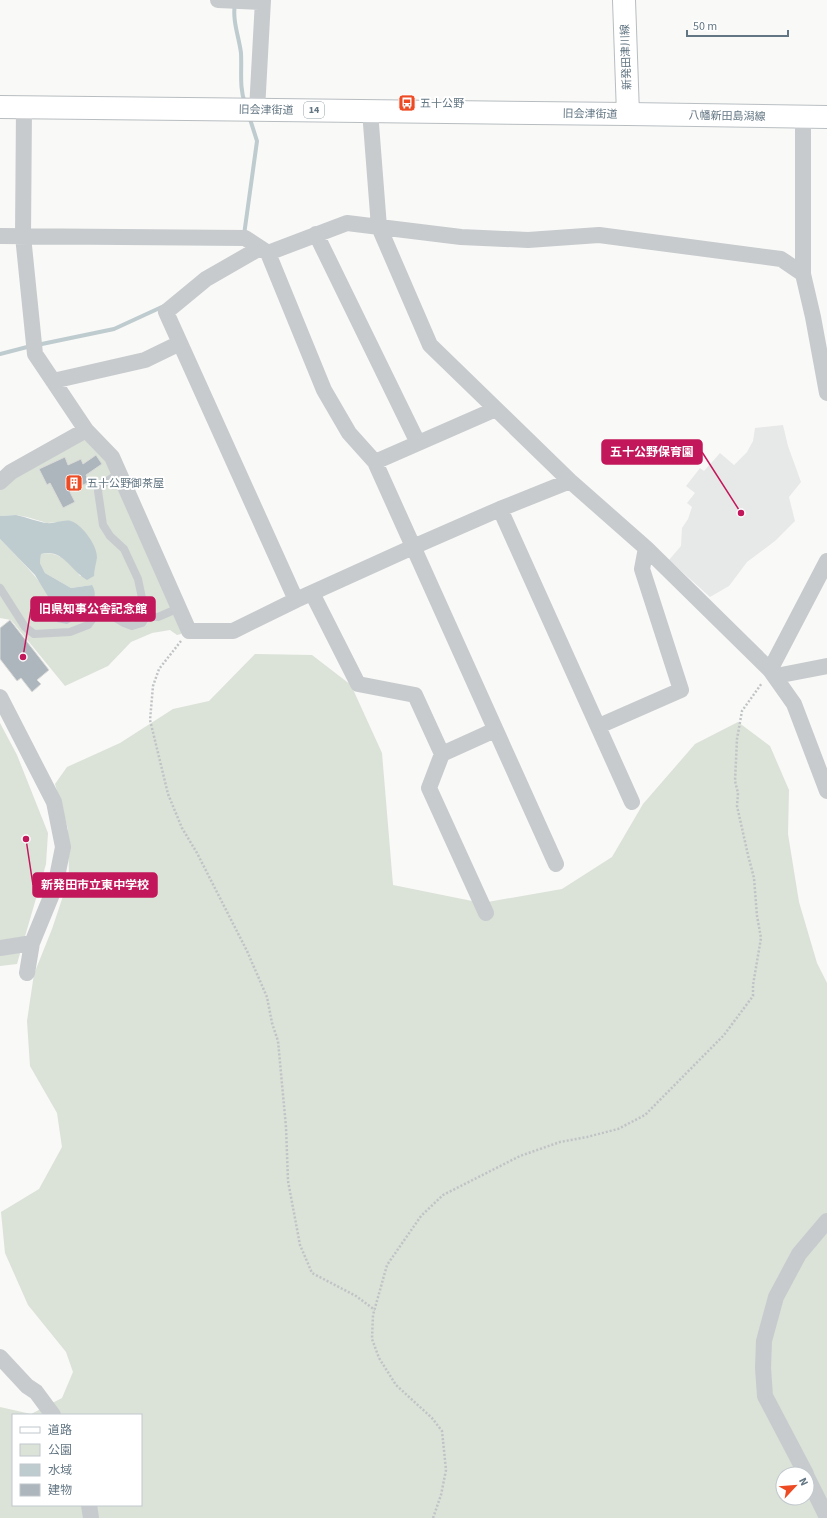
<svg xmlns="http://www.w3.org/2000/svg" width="827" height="1518" font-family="'Source Sans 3','Noto Sans JP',sans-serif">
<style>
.built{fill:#e7e8e8}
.green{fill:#dbe2d8;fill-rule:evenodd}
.water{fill:#becbcf}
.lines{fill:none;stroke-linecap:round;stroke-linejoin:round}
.stream{stroke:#becbcf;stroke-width:4}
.building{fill:#adb6bc;stroke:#dbdbd9}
.secondary-casing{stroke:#b9bfc3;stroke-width:24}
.primary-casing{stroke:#b8bdc0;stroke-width:24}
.path{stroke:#c0c3c5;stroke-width:2.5;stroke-dasharray:2 2;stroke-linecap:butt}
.lane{stroke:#c7cbce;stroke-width:8}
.street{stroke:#c7cbce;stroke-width:16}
.secondary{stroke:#fff;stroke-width:22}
.primary{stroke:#fff;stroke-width:22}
.labels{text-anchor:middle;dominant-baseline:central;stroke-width:4;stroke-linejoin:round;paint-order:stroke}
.shield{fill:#fff;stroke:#929fa8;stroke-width:1}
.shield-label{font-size:10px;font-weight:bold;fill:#637683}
.street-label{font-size:11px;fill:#637683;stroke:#fff}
.poi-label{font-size:11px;fill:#637683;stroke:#fff;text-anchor:start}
.leader{fill:none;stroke:#c2185b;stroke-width:1.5}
.callout-dot{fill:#c2185b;stroke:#fff;stroke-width:1.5}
.callout{fill:#c2185b;stroke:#c2185b;stroke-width:1.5}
.callout-label{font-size:12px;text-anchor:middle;font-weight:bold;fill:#fff}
</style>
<rect width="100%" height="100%" fill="#f9f9f7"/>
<path class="built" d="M 783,425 L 788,446 L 801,482 L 789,497 L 795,521 L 775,541 L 747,562 L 729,586 L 710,597 L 669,560 L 681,546 L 682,528 L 688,519 L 692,507 L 687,503 L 695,493 L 686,486 L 700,468 L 704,471 L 720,453 L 734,465 L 747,452 L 753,441 L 755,428 Z"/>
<path class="green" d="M 84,438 L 108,463 L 181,627 L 181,634 L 177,635 L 170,630 L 152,633 L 131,642 L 108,666 L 65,686 L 11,620 L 0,618 L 0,539 C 18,558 45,583 55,607 C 56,611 57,617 57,622 L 92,585 L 71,588 L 45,573 L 40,563 L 41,554 C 58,550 71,563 80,576 L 94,576 L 94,568 L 97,557 L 71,521 L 47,523 L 27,517 L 16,515 L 0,516 L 0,489 L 15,476 Z
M 255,654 L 312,655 L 351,685 L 382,753 L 393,885 L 482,903 L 562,889 L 612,857 L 643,804 L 695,744 L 738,722 L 770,746 L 789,790 L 788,834 L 799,902 L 817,963 L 827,983 L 827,1518 L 0,1518 L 0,1407 L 31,1414 L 62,1398 L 73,1372 L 66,1352 L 28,1305 L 5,1253 L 1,1212 L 39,1189 L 62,1147 L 57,1113 L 30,1066 L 27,1021 L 34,974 L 52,929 L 69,878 L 68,829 L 55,784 L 67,767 L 120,743 L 173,709 L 209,701 ZM 13,1415 L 141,1415 L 141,1505 L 13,1505 ZM 783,1474 L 807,1474 L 807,1498 L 783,1498 Z
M 0,723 L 17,755 L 48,833 L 46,864 L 17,964 L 0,966 Z"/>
<path class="water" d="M 16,515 C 27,517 37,522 47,523 C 54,524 64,519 71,521 C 83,525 98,547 97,558 C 96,564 94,570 94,576 L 87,580 C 71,571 63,548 41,554 L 40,563 L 45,573 L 71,588 L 92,585 C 98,594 93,603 89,612 L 67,624 L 57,622 L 55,608 L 35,575 L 0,539 L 0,516 Z"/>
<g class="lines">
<path class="stream" d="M 235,4 C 232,20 239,37 241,53 C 242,70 239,88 245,103
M 244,235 L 257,141 L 249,116
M 37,345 L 114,329 L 164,306
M 0,354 L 31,346"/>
</g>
<path class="building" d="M 96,455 L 102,464 L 86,475 L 89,482 L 70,492 L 75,502 L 63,508 L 50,483 L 47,485 L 39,469 L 65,457 L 68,465 L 81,459 L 83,464 Z
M 10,620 L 49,670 L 37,680 L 41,684 L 32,692 L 21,678 L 17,681 L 0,659 L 0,628 Z"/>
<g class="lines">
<g class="secondary-casing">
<path id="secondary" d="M 628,114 L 827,117"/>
</g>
<g class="primary-casing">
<path id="primary" d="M 0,107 L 628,114 L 624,0"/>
</g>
<path class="path" d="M 181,641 L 159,669 L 153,686 L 150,720 L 168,794 L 182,828 L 197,853 L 247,951 L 267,997 L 272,1023 L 278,1041 L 286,1127 L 288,1181 L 300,1245 L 312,1273 L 356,1296 L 375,1310
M 433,1518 L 441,1495 L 446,1470 L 442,1431 L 432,1418 L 396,1385 L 379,1358 L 372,1339 L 373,1315 L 387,1265 L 421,1216 L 443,1195 L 520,1156 L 560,1142 L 587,1137 L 618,1129 L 645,1115 L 724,1035 L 753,996 L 753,985 L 761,938 L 757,916 L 754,878 L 748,855 L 737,806 L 738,793 L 735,781 L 737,739 L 742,711 L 762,683"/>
<path class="lane" d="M 0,588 L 25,627 L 34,634 L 70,632 L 88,625 L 98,612 L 102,610 L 124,623 L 132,626 L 142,623 L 146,617 L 138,579 L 124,549 L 110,536 L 103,525 L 98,491 L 100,486 L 119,473
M 146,617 L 158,617 L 179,608"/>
<path class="street" d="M 218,0 L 263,2
M 24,107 L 23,236 L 35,354 L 86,430 L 112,457 L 189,631 L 233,631 L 296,600 L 413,547 L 500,509 L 570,481
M 257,110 L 263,0
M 370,111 L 379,227 L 430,345 L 570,481 L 646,548 L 770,670 L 794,704 L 827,791
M 803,117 L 803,274 L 813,317 L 827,393
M 316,234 L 418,443
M 0,236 L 245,238 L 268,253 L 324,390 L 349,433 L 375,462 L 556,864
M 260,248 L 206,279 L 166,312 L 296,600
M 268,253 L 347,223 L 461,237 L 528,240 L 599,235 L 781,259 L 803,274
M 53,381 L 145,360 L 180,343
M 375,462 L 496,409
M 0,482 L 11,472 L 86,430
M 500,509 L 632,802
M 312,593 L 358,684 L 415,695 L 442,754 L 429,788 L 486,913
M 770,670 L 827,561
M 776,676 L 827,666
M 0,697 L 54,802 L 63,847 L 55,887 L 32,943 L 27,973
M 599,726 L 681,690 L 642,569 L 646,548
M 442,754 L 495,730
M 0,948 L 32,943
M 0,1357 L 27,1386 L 36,1392 L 53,1415
M 806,1474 L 765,1396 L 763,1368 L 764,1341 L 776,1297 L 799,1254 L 827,1221
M 807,1477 L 827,1517
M 89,1505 L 91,1518"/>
<use href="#secondary" class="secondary"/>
<use href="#primary" class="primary"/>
</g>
<defs>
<g id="bus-square" transform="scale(0.9)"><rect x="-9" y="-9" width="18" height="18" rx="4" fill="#ec4b24" stroke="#fff"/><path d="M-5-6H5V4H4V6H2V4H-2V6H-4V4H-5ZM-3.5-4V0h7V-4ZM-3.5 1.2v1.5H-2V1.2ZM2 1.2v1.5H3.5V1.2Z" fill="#fff"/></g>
<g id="building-square" transform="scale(0.9)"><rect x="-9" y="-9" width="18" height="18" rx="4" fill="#ec4b24" stroke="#fff"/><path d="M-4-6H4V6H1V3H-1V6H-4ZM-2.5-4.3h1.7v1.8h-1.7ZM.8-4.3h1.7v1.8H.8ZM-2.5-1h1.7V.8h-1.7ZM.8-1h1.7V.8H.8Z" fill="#fff"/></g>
</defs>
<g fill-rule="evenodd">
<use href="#bus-square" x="407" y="103"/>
<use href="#building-square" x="74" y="483"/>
</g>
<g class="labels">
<rect class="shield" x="304" y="102" width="20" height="16" rx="3"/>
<g class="shield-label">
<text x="314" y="110">14</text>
</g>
<g class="street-label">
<text transform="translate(626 57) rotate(-92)">新発田津川線</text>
<text transform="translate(266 110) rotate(1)">旧会津街道</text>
<text transform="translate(590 114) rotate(1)">旧会津街道</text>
<text transform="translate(727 116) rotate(1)">八幡新田島潟線</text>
</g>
<g class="poi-label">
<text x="420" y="103">五十公野</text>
<text x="87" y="483">五十公野御茶屋</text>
</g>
</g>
<path class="leader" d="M741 513L702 452M23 657L31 609M26 839L33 885"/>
<g class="callout-dot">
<circle cx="741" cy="513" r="4"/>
<circle cx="23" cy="657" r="4"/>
<circle cx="26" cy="839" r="4"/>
</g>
<g class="callout">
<rect x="602" y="440" width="100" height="24" rx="4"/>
<rect x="31" y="597" width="124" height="24" rx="4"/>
<rect x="33" y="873" width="124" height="24" rx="4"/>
</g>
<g class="callout-label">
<text x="652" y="456">五十公野保育園</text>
<text x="93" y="613">旧県知事公舎記念館</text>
<text x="95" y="889">新発田市立東中学校</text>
</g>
<rect x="12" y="1414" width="130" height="92" fill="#ffffff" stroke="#c1c8cd"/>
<rect x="20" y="1427" width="20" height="6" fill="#ffffff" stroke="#c1c8cd"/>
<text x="48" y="1434" font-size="12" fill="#637683">道路</text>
<rect x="20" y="1444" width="20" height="12" fill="#dbe2d8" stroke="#c1c8cd"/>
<text x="48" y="1454" font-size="12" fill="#637683">公園</text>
<rect x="20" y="1464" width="20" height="12" fill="#becbcf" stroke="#c1c8cd"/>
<text x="48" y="1474" font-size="12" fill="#637683">水域</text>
<rect x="20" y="1484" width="20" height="12" fill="#adb6bc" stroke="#c1c8cd"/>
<text x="48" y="1494" font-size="12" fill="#637683">建物</text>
<g transform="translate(795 1486) rotate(64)"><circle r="19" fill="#ffffff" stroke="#c1c8cd"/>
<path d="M0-3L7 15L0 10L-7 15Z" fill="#ec4b24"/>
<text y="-6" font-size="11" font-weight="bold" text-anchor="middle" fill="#637683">N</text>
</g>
<path d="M687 30v6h101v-6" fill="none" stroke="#637683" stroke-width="2"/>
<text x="693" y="30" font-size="12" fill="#637683" stroke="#ffffff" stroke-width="3" paint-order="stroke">50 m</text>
</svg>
